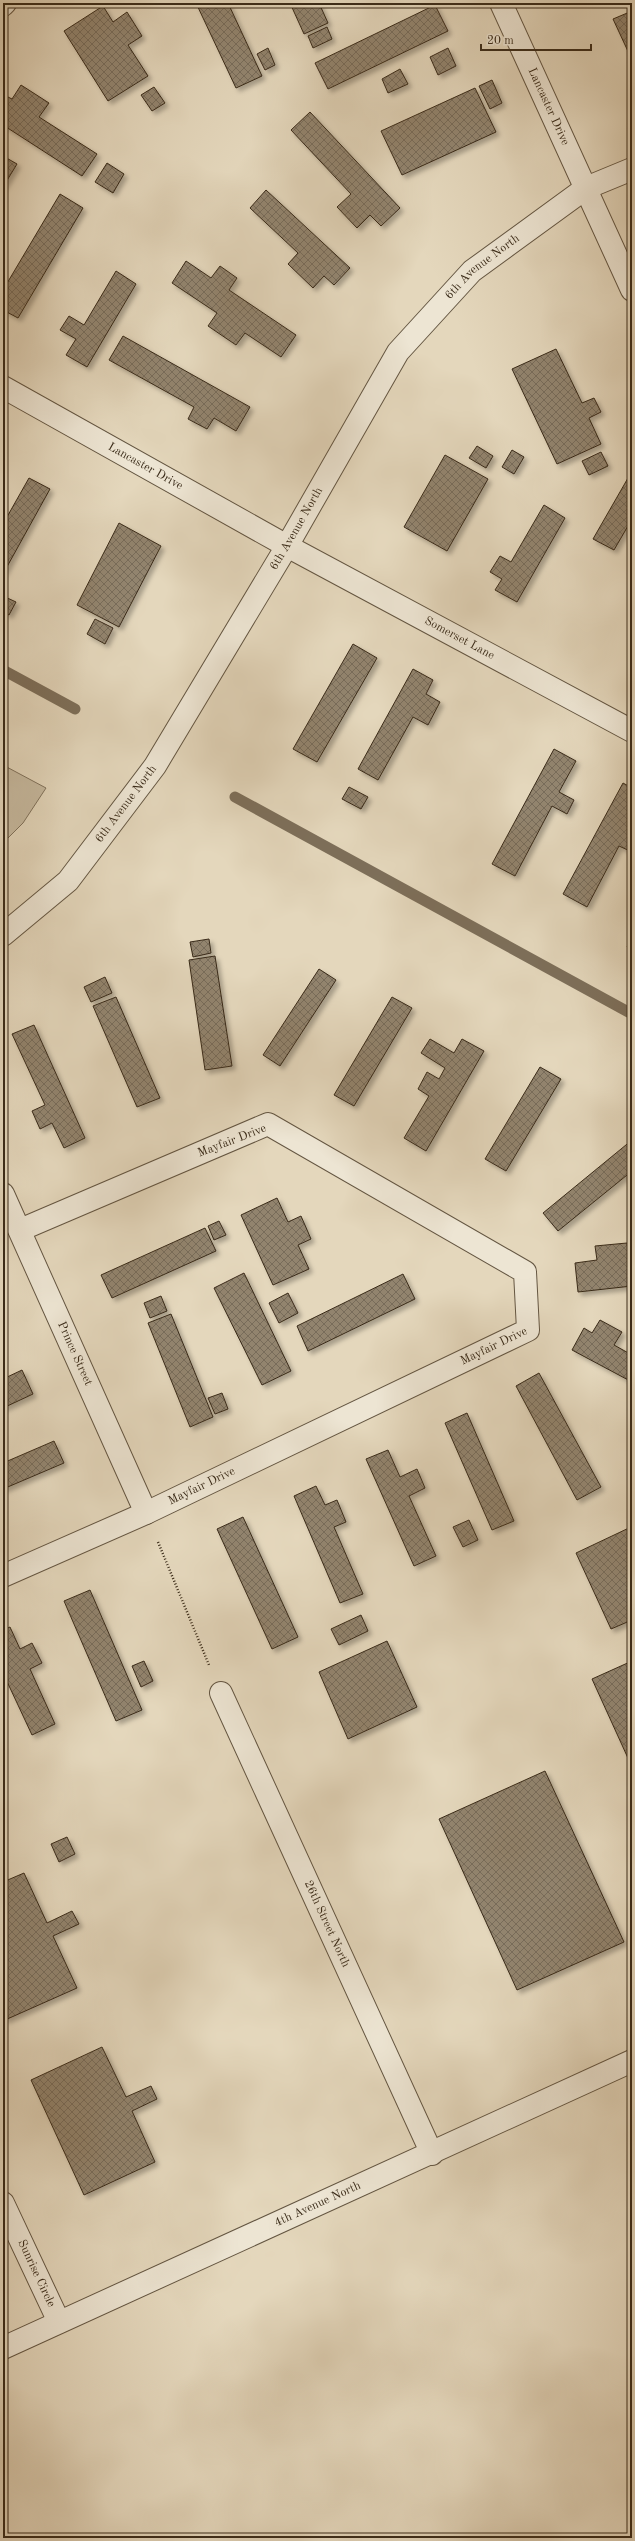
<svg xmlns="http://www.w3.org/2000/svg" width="635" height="2541" font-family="'Old Standard TT',serif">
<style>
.park{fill:#c7baa0;stroke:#80725c}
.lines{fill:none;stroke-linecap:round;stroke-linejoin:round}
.stream{stroke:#7d6f5a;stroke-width:11}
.building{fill:url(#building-cross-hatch);stroke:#3a2b19;filter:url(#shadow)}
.minor-casing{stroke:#645642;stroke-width:24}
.path{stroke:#3a2b19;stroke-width:2.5;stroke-dasharray:1 2;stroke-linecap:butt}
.minor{stroke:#ede5d3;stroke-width:22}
.labels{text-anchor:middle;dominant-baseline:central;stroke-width:3.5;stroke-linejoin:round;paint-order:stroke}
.street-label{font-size:12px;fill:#3a2b19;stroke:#ede5d3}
</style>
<defs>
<pattern id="building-cross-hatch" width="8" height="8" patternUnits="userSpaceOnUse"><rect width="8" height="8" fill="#92846e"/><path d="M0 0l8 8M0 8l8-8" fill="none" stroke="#786c5a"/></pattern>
<filter id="shadow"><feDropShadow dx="3.5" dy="3.5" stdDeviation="2" flood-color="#0004"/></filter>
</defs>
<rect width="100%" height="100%" fill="#e4d7bc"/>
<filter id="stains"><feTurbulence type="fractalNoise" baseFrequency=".005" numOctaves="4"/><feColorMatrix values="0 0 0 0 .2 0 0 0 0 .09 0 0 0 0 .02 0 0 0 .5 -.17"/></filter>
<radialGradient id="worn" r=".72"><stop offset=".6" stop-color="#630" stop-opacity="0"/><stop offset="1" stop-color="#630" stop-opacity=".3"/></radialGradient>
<path class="park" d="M 3,765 L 46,788 L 23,823 L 3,843 Z"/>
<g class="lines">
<path class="stream" d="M 3,670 L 75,709
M 235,797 L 632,1014"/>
</g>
<path class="building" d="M 196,3 L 228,3 L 262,76 L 236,88 Z
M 290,3 L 319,3 L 328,23 L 304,34 Z
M 435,5 L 448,31 L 328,89 L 315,63 Z
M 103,6 L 113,22 L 127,12 L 142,36 L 128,45 L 148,76 L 108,101 L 64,31 Z
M 632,11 L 632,60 L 613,19 Z
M 327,27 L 332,39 L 313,48 L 308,36 Z
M 268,48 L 275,65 L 265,70 L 257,54 Z
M 448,48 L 456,66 L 438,75 L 430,57 Z
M 400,69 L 408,84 L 388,93 L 382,79 Z
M 492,80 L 502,103 L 490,109 L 479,86 Z
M 21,85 L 49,103 L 39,117 L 97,154 L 82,176 L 3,125 L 3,97 L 4,95 L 12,99 Z
M 154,87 L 165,103 L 152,111 L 141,95 Z
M 475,88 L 496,132 L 402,175 L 381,131 Z
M 310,112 L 400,208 L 381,226 L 370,215 L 357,228 L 337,207 L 351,194 L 291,130 Z
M 3,156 L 17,164 L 3,187 Z
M 107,163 L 124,174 L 113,193 L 95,182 Z
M 266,190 L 350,268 L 334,285 L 324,276 L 313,288 L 288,264 L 298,253 L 250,208 Z
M 60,194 L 83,208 L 18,318 L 3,310 L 3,290 Z
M 186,261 L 211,278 L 220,266 L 237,278 L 229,290 L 296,335 L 281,357 L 245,333 L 236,345 L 208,326 L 217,313 L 172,283 Z
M 116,271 L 136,284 L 87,367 L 66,355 L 76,339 L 60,330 L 69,316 L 84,325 Z
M 123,336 L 250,407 L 236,431 L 214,418 L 207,429 L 188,419 L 194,407 L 109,360 Z
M 556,349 L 582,403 L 594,398 L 601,412 L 589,418 L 601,444 L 557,464 L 512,369 Z
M 477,446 L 493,456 L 486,468 L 469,458 Z
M 512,450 L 524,457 L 514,474 L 502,467 Z
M 601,452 L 608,466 L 589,475 L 582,461 Z
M 445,455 L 488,479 L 447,551 L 404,527 Z
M 632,471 L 632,519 L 614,550 L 593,539 Z
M 29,478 L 50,489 L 3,574 L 3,524 Z
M 544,505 L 565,518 L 517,602 L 495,590 L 502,579 L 490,572 L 500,556 L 511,562 Z
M 119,523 L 161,546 L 119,627 L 77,605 Z
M 3,596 L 16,602 L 9,615 L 3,612 Z
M 95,619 L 113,628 L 105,644 L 87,634 Z
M 353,644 L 377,658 L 317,762 L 293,749 Z
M 413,669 L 433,680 L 426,694 L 440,702 L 428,725 L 413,717 L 378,780 L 358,769 Z
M 554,749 L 576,761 L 559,792 L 574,800 L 567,814 L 552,806 L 515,876 L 492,864 Z
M 623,783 L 632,788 L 632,852 L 619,846 L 587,907 L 563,894 Z
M 349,787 L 368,797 L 361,809 L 342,799 Z
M 209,939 L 211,953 L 193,957 L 190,942 Z
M 632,939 L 632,950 L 627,947 Z
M 215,956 L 232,1066 L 205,1070 L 189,960 Z
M 319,969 L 336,980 L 280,1066 L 263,1055 Z
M 105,977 L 112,993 L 91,1002 L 84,987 Z
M 116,997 L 160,1098 L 137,1107 L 93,1006 Z
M 392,997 L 412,1008 L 354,1106 L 334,1095 Z
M 34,1025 L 85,1138 L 64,1148 L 52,1123 L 40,1129 L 32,1111 L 45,1105 L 12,1034 Z
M 430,1039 L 454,1053 L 462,1039 L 484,1051 L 426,1151 L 404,1138 L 429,1096 L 418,1089 L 427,1072 L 439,1079 L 445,1068 L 421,1053 Z
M 540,1067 L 561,1079 L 506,1171 L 485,1159 Z
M 632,1140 L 632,1171 L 558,1231 L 543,1213 Z
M 277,1198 L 288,1222 L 301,1216 L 311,1239 L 298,1245 L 309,1269 L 273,1285 L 241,1215 Z
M 219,1221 L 226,1235 L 214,1240 L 208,1226 Z
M 205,1228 L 216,1251 L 112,1298 L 101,1275 Z
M 627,1243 L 629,1257 L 632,1257 L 632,1286 L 578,1292 L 575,1263 L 597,1260 L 595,1246 Z
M 244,1273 L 291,1371 L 262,1385 L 214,1288 Z
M 403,1274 L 415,1299 L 308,1351 L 297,1326 Z
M 288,1293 L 298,1313 L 279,1323 L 269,1303 Z
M 161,1296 L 167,1311 L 150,1318 L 144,1303 Z
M 171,1314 L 213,1417 L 190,1427 L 148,1323 Z
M 600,1320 L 622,1332 L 614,1345 L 632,1355 L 632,1382 L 572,1350 L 584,1328 L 592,1333 Z
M 22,1370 L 33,1394 L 3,1408 L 3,1379 Z
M 539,1373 L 601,1487 L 577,1500 L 516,1386 Z
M 222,1393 L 228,1409 L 215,1414 L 208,1398 Z
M 467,1413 L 514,1521 L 492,1530 L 445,1423 Z
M 54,1441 L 64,1463 L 3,1489 L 3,1463 Z
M 388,1450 L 400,1477 L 417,1469 L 425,1488 L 409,1496 L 436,1556 L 414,1566 L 366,1459 Z
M 316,1486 L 325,1505 L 337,1500 L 346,1522 L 334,1527 L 363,1594 L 340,1603 L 294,1496 Z
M 243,1517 L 298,1637 L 272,1649 L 217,1529 Z
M 469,1520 L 478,1540 L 463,1547 L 453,1527 Z
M 631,1527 L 632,1620 L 611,1629 L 576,1553 Z
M 90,1590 L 142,1710 L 116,1721 L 64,1601 Z
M 361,1615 L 368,1631 L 339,1645 L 331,1629 Z
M 10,1627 L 20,1649 L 32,1643 L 42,1663 L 30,1669 L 55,1724 L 32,1735 L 3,1673 L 3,1630 Z
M 387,1641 L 417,1707 L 348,1739 L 319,1672 Z
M 144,1661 L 153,1681 L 141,1687 L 132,1666 Z
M 632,1661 L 632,1767 L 592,1679 Z
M 545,1771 L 624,1942 L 517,1990 L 439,1819 Z
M 67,1837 L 75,1854 L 59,1862 L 51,1844 Z
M 24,1873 L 47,1923 L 72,1911 L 79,1924 L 53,1936 L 77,1988 L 5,2020 L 3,2015 L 3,1882 Z
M 102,2047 L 126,2097 L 151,2086 L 157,2099 L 132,2111 L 155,2162 L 84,2195 L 31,2080 Z"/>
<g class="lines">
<g class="minor-casing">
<g id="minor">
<path id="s1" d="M 501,3 L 632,290"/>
<path d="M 3,5 L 5,3"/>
<path id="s2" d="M 3,387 L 287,546 L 632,731"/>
<path id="s3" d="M 3,935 L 68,881 L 155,766 L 287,546 L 398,352 L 472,271 L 586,188 L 632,169"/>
<path id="s4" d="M 3,1194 L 146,1513"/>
<path id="s5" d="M 3,1576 L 146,1513 L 528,1330 L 525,1272 L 268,1124 L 20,1230"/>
<path id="s6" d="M 221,1693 L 432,2154"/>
<path id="s7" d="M 3,2203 L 59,2322"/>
<path id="s8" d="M 3,2348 L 632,2061"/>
</g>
</g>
<path class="path" d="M 158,1542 L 209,1665"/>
<use href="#minor" class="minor"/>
</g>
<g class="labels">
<g class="street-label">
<text stroke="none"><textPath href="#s1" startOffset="114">Lancaster Drive</textPath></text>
<text stroke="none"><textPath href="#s3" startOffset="829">6th Avenue North</textPath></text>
<text stroke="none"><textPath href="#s2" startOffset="163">Lancaster Drive</textPath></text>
<text stroke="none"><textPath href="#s3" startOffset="505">6th Avenue North</textPath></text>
<text stroke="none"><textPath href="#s2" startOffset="521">Somerset Lane</textPath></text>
<text stroke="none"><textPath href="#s3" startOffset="181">6th Avenue North</textPath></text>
<text transform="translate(232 1141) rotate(-21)">Mayfair Drive</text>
<text stroke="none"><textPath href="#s5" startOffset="542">Mayfair Drive</textPath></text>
<text stroke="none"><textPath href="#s4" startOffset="175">Prince Street</textPath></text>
<text stroke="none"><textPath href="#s5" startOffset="218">Mayfair Drive</textPath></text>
<text stroke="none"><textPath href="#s6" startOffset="254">26th Street North</textPath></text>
<text stroke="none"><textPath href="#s8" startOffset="346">4th Avenue North</textPath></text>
<text stroke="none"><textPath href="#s7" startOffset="78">Sunrise Circle</textPath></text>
</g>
</g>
<rect width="635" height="2541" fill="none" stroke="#e4d7bc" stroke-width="16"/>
<rect x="4" y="4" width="627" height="2533" fill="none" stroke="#3a2b19" stroke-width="2"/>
<rect x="8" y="8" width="619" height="2525" fill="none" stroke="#3a2b19"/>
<path d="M481 44v6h110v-6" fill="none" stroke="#3a2b19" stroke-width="2"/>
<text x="487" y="44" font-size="12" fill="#3a2b19" stroke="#ede5d3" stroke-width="3" paint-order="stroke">20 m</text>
<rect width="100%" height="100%" filter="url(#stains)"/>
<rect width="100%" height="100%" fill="url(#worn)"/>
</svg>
